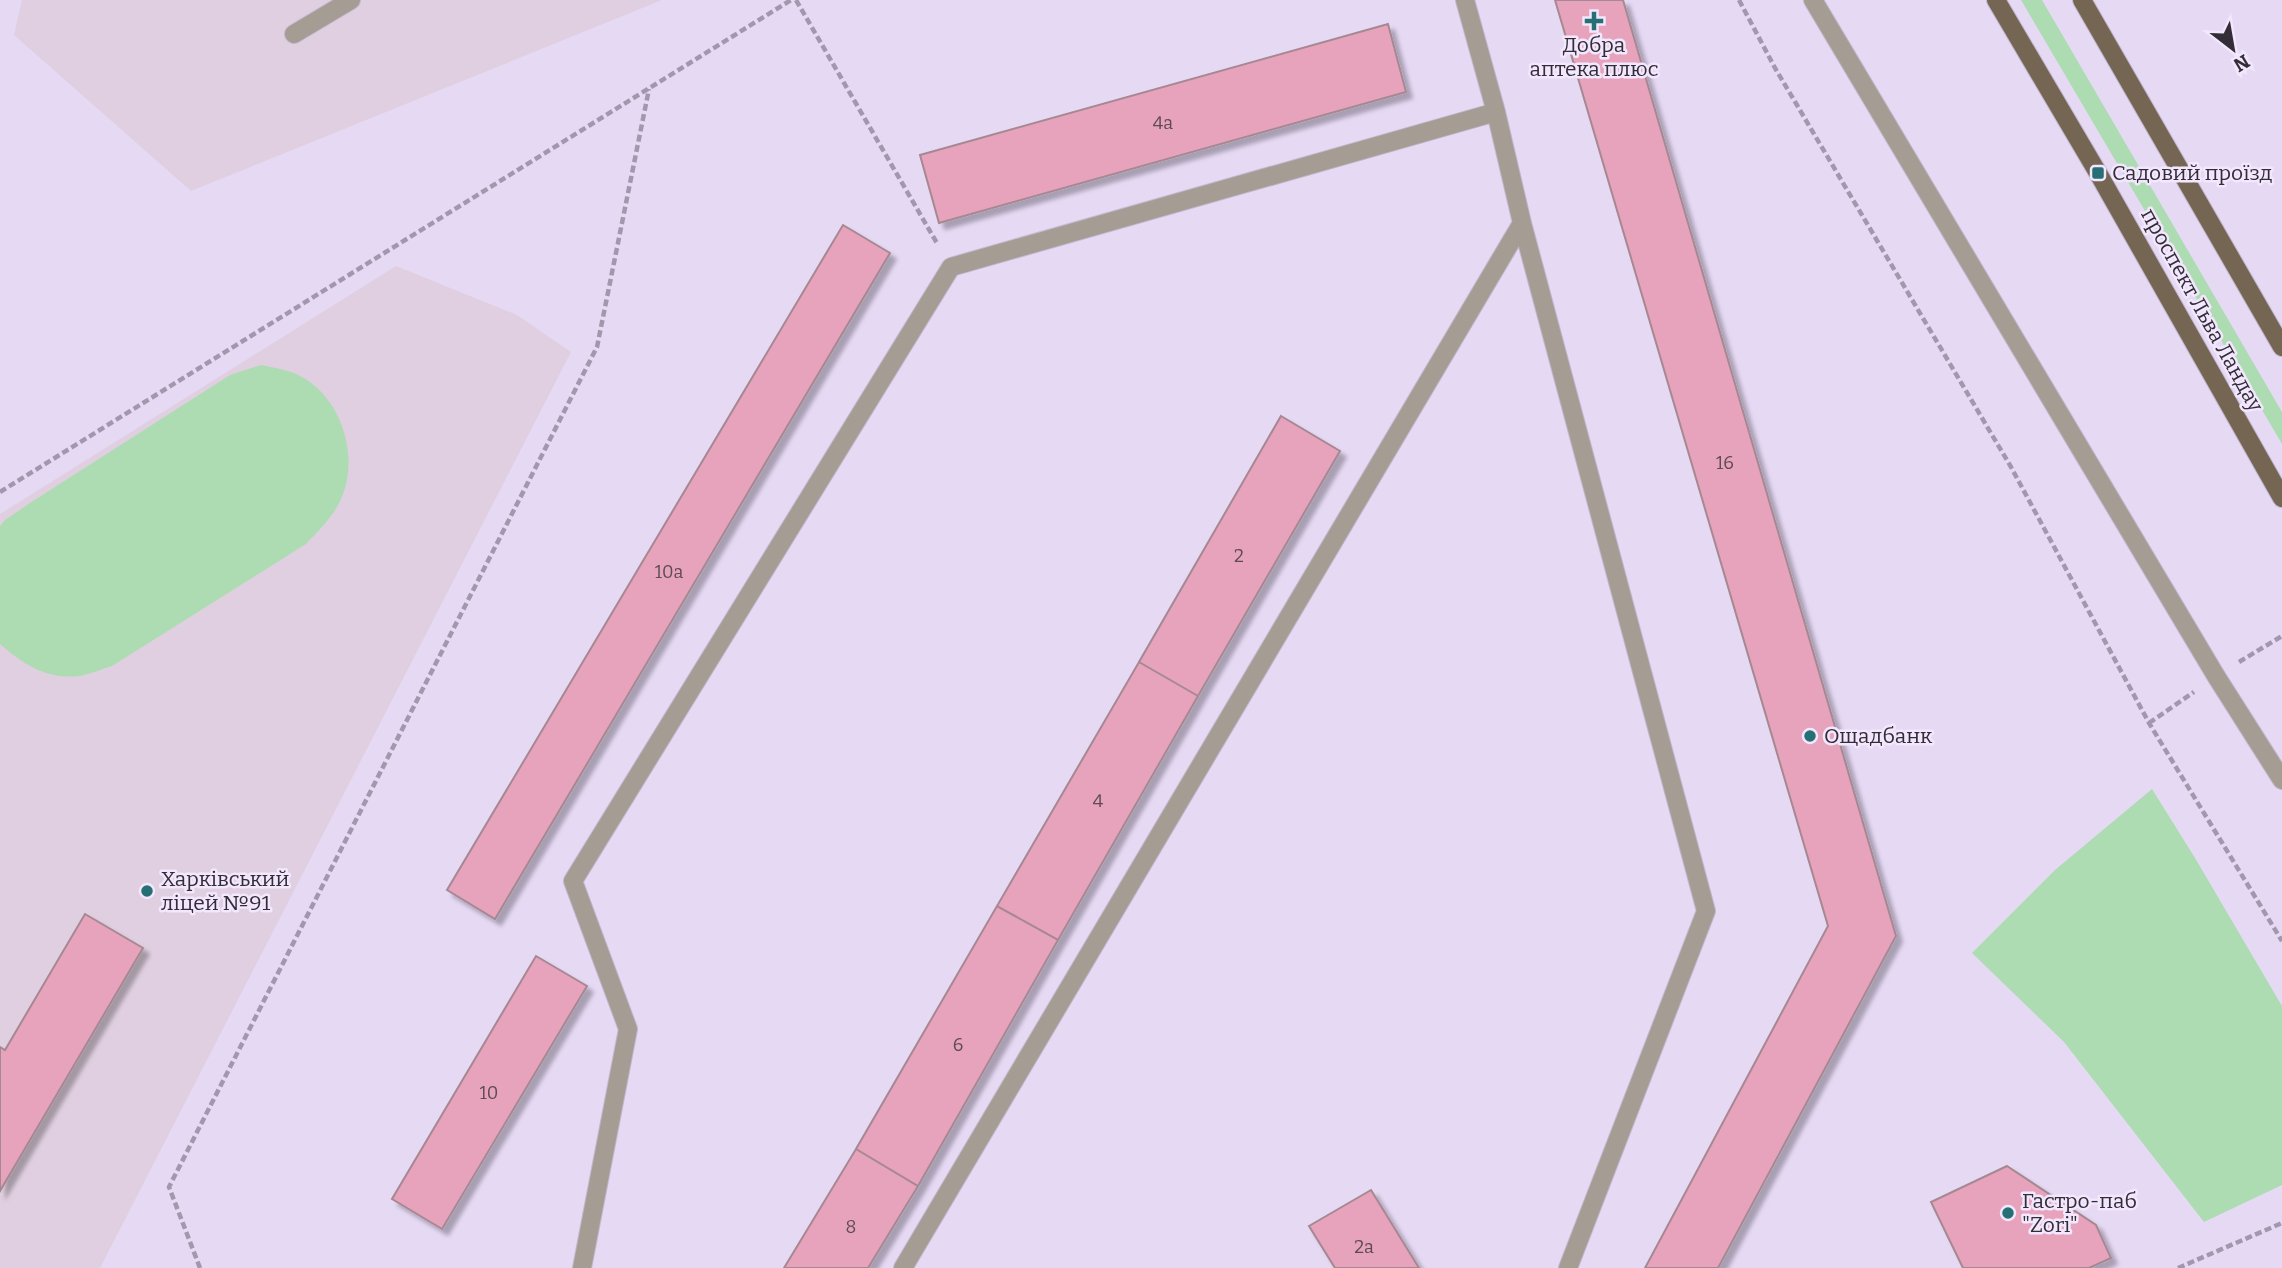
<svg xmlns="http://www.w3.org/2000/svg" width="2282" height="1268" font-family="Bitter,serif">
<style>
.education{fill:#e0cfe0}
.green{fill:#addcb3}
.building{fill:#e6a3bb;stroke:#a68892;stroke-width:2;filter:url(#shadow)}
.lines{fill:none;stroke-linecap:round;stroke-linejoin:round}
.service-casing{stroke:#c2b7ce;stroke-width:20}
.primary-casing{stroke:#c2b7ce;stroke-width:20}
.path{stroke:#a298ad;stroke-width:4.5;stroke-dasharray:7 3.5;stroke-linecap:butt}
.service{stroke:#a59d93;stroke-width:18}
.primary{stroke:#756654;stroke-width:18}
.poi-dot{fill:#267075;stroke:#f2e7fd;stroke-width:2.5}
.labels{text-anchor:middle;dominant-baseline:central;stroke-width:5;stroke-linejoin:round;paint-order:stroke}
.number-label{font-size:18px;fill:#5f4a58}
.poi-label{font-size:21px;fill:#322d37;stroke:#f2e7fd;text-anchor:start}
.street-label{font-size:21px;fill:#322d37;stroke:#f2e7fd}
</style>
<defs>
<filter id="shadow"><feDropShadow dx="6" dy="6" stdDeviation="2" flood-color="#0004"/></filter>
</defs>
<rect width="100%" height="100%" fill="#e6d9f4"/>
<path class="education" d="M 22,0 L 662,0 L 191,191 L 14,35 Z
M 396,266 L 517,315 L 571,352 L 100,1268 L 0,1268 L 0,514 Z"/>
<path class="green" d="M 2021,0 L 2042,0 L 2282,412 L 2282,444 Z
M 261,365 C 275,368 290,370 302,377 C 342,399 359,456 342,497 C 334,516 320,529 306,544 L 112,666 C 102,669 90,674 80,676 C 47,680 23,664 0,644 L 0,526 L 5,520 L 33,501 L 230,375 Z
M 2152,789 L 2195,858 L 2282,1006 L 2282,1185 L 2204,1222 L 2064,1042 L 1972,953 L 2055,870 Z"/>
<path class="building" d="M 1555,0 L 1623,0 L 1896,936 L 1718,1268 L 1645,1268 L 1828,926 Z
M 1388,24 L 1406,92 L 939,223 L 920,155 Z
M 843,225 L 890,253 L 495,919 L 447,890 Z
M 1281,416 L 1340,451 L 1198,696 L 1139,662 Z
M 1139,662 L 1198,696 L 1058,940 L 997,906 Z
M 997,906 L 1058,940 L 918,1186 L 856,1149 Z
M 85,914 L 143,948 L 0,1191 L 0,1047 L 5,1050 Z
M 536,956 L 587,986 L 442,1229 L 392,1199 Z
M 856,1149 L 918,1186 L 868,1268 L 784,1268 Z
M 2007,1166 L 2096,1225 L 2111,1258 L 2089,1268 L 1963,1268 L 1931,1202 Z
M 1371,1190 L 1419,1268 L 1335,1268 L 1309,1226 Z"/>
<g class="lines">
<g class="service-casing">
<path id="service" d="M 1465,0 L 1496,112 L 1522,223 L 1706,911 L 1568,1268
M 1813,0 L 2216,676 L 2282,780
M 294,34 L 351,0
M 582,1268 L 628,1029 L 573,881 L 951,267 L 1496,112
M 903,1268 L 1522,223"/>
</g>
<g class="primary-casing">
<path id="primary" d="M 1996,0 L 2098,173 L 2282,498
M 2082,0 L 2282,347"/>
</g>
<path class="path" d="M 796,0 L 938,245
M 1739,0 L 1775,68 L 2011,467 L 2149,723 L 2282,941
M 0,492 L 791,0
M 2239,662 L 2282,636
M 2149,723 L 2194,692
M 200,1268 L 169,1187 L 597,347 L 649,89
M 2178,1268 L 2282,1223"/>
<use href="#service" class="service"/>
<use href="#primary" class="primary"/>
</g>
<g class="poi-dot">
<path d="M1590.5 10.5h7v7h7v7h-7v7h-7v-7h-7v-7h7z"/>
<rect x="2091" y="166" width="14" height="14" rx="3.5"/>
<circle cx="1810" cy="736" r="7"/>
<circle cx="147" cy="891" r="7"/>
<circle cx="2008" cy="1213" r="7"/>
</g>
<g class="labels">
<g class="number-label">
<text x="1163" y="123">4а</text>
<text x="1725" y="463">16</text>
<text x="1239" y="556">2</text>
<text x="669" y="572">10а</text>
<text x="1098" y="801">4</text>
<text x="958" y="1045">6</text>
<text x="489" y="1093">10</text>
<text x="851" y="1227">8</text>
<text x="1364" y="1247">2а</text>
</g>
<g class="poi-label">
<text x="1594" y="45" text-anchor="middle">Добра<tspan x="1594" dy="24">аптека плюс</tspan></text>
<text x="2112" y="173">Садовий проїзд</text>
<text x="1824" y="736">Ощадбанк</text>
<text x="161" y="879">Харківський<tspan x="161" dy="24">ліцей №91</tspan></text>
<text x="2022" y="1201">Гастро-паб<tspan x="2022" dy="24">"Zori"</tspan></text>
</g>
<g class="street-label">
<text transform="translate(2202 310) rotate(61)">проспект Льва Ландау</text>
</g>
</g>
<g transform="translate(2233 49) rotate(149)" stroke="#f2e7fd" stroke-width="5" paint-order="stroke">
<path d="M0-5L12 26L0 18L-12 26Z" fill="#322d37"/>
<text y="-10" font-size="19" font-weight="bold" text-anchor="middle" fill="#322d37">N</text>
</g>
</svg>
